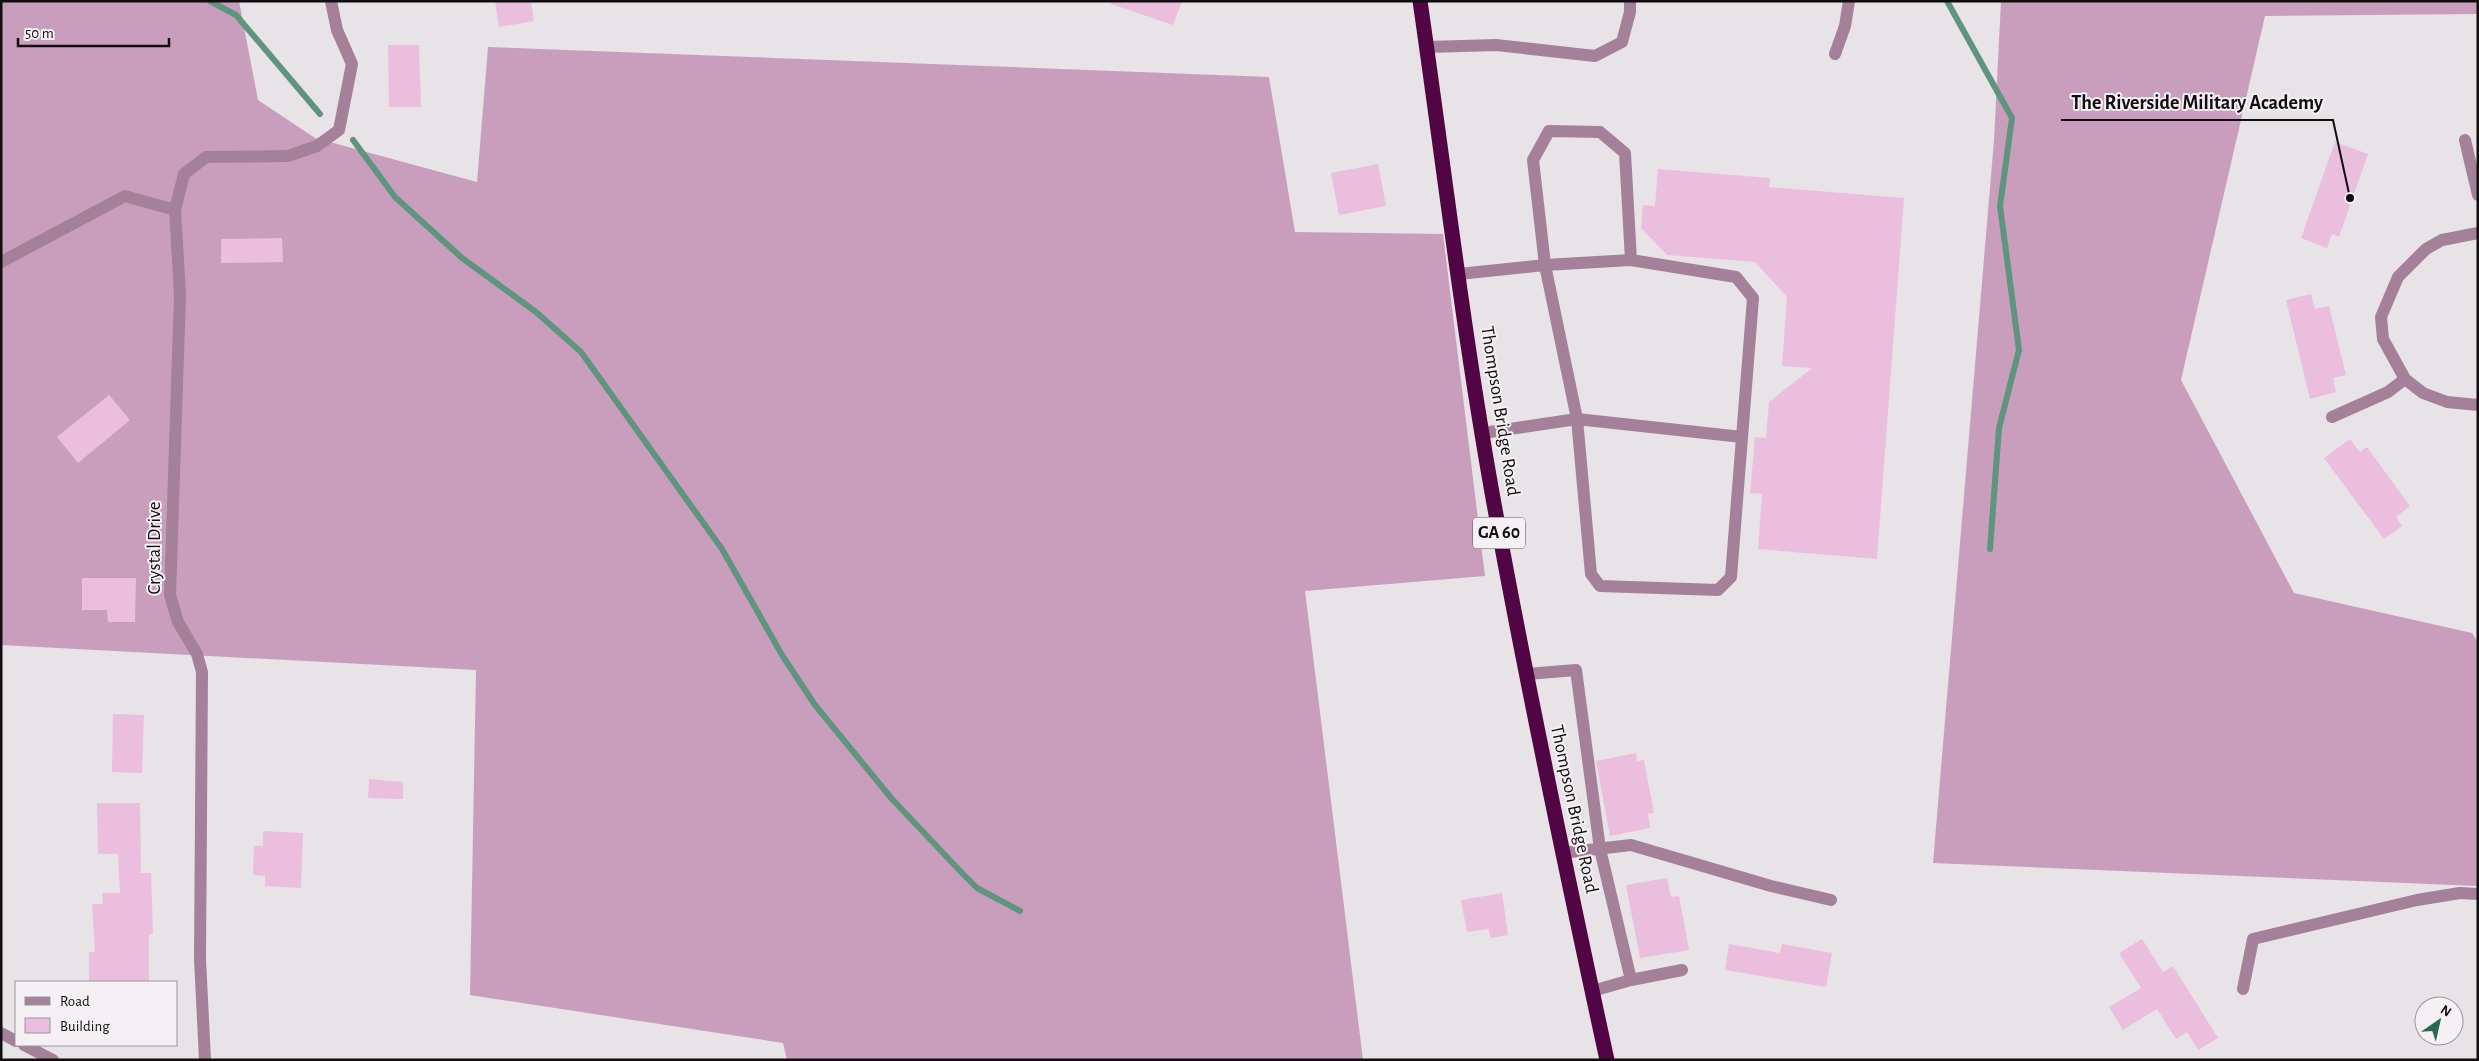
<svg xmlns="http://www.w3.org/2000/svg" width="2479" height="1061" font-family="'Alegreya Sans',sans-serif">
<style>
.forest{fill:#c99ebd}
.lines{fill:none;stroke-linecap:round;stroke-linejoin:round}
.stream{stroke:#5f947e;stroke-width:6}
.building{fill:#ebbede}
.minor{stroke:#a48099;stroke-width:12}
.highway{stroke:#520544;stroke-width:15}
.labels{text-anchor:middle;dominant-baseline:central;stroke-width:4;stroke-linejoin:round;paint-order:stroke}
.shield{fill:#f5f0f4;stroke:#555254;stroke-width:1}
.shield-label{font-size:18px;font-weight:bold;fill:#100e0f}
.street-label{font-size:19px;fill:#100e0f;stroke:#f5f0f4}
.leader{fill:none;stroke:#100e0f;stroke-width:2}
.callout-dot{fill:#100e0f;stroke:#f5f0f4;stroke-width:2}
.callout-label{font-size:20px;text-anchor:middle;font-weight:bold;fill:#100e0f;stroke:#f5f0f4;stroke-width:4;stroke-linejoin:round;paint-order:stroke}
</style>
<rect width="100%" height="100%" fill="#e8e3e6"/>
<path class="forest" d="M 1,1 L 239,1 L 258,100 L 315,138 L 477,182 L 488,47 L 1269,77 L 1295,232 L 1443,234 L 1485,576 L 1305,591 L 1363,1060 L 787,1060 L 783,1043 L 470,995 L 476,670 L 1,645 Z
M 2001,1 L 2478,1 L 2478,14 L 2265,16 L 2181,380 L 2294,593 L 2472,633 L 2478,642 L 2478,886 L 1933,863 L 1994,140 Z"/>
<g class="lines">
<path class="stream" d="M 210,1 L 236,15 L 320,114
M 1947,1 L 2012,118 L 2000,206 L 2019,350 L 1999,428 L 1990,549
M 353,140 L 395,197 L 462,258 L 536,312 L 581,352 L 722,549 L 782,655 L 815,705 L 892,799 L 962,873 L 977,888 L 1020,911"/>
</g>
<path class="building" d="M 495,1 L 531,1 L 534,21 L 499,27 Z
M 1111,1 L 1182,1 L 1173,25 L 1111,4 Z
M 388,45 L 419,45 L 421,107 L 389,107 Z
M 2335,142 L 2368,154 L 2339,237 L 2332,234 L 2327,248 L 2301,238 Z
M 1378,164 L 1386,206 L 1339,215 L 1331,173 Z
M 1658,169 L 1770,178 L 1769,187 L 1904,198 L 1877,559 L 1758,549 L 1762,494 L 1750,493 L 1755,437 L 1766,438 L 1769,402 L 1812,368 L 1782,366 L 1787,297 L 1755,262 L 1667,255 L 1641,228 L 1643,205 L 1655,206 Z
M 282,238 L 283,262 L 221,263 L 221,239 Z
M 2311,294 L 2315,309 L 2329,306 L 2346,375 L 2333,378 L 2336,392 L 2310,399 L 2286,300 Z
M 109,395 L 130,420 L 78,463 L 57,437 Z
M 2350,439 L 2360,452 L 2367,447 L 2410,506 L 2396,517 L 2402,526 L 2384,539 L 2324,458 Z
M 82,578 L 136,578 L 135,622 L 108,622 L 107,610 L 82,610 Z
M 113,714 L 144,715 L 142,773 L 112,772 Z
M 1636,753 L 1637,761 L 1644,760 L 1654,813 L 1648,814 L 1650,828 L 1610,836 L 1596,761 Z
M 369,779 L 403,782 L 403,799 L 368,798 Z
M 97,803 L 140,803 L 141,873 L 151,873 L 153,934 L 149,934 L 149,982 L 89,982 L 89,952 L 95,952 L 92,904 L 103,904 L 102,893 L 120,893 L 118,854 L 98,854 Z
M 263,831 L 303,833 L 301,888 L 265,886 L 265,876 L 253,875 L 254,846 L 263,846 Z
M 1667,878 L 1671,897 L 1679,896 L 1689,950 L 1640,958 L 1626,885 Z
M 1502,893 L 1508,935 L 1490,938 L 1489,929 L 1467,932 L 1461,900 Z
M 2142,939 L 2163,972 L 2173,966 L 2218,1038 L 2198,1050 L 2187,1032 L 2176,1039 L 2157,1009 L 2123,1030 L 2109,1007 L 2141,988 L 2119,953 Z
M 1729,944 L 1780,953 L 1782,944 L 1832,953 L 1826,987 L 1725,970 Z"/>
<g class="lines">
<path class="minor" d="M 1427,47 L 1496,45 L 1595,56 L 1622,42 L 1630,12 L 1630,1
M 1835,54 L 1845,26 L 1849,1
M 2465,140 L 2478,195
M 2478,233 L 2442,240 L 2426,249 L 2398,277 L 2381,317 L 2383,339 L 2405,379 L 2423,393 L 2447,402 L 2478,405
M 1631,260 L 1545,265 L 1577,419 L 1742,437
M 1,262 L 125,196 L 175,210
M 1459,274 L 1545,265 L 1533,160 L 1549,131 L 1600,132 L 1625,153 L 1631,260 L 1736,277 L 1753,298 L 1731,577 L 1718,590 L 1600,586 L 1591,574 L 1577,419 L 1483,433
M 2332,417 L 2388,392 L 2405,379
M 1527,674 L 1576,670 L 1600,849 L 1631,980 L 1592,991
M 1562,853 L 1631,845 L 1771,886 L 1831,900
M 1631,980 L 1682,970
M 2243,989 L 2253,939 L 2417,900 L 2460,893 L 2478,894
M 1,1033 L 16,1041
M 24,1045 L 53,1060
M 205,1060 L 200,959 L 202,672 L 197,654 L 178,622 L 170,595 L 180,295 L 175,210 L 184,174 L 206,157 L 288,156 L 317,146 L 339,130 L 352,64 L 337,30 L 331,1"/>
<path class="highway" d="M 1420,1 C 1445,174 1465,348 1497,520 C 1530,701 1568,880 1607,1060"/>
</g>
<g class="labels">
<rect class="shield" x="1473" y="517.5" width="52" height="31" rx="4"/>
<g class="shield-label">
<text x="1499" y="533">GA 60</text>
</g>
<g class="street-label">
<text transform="translate(1500 411) rotate(81)">Thompson Bridge Road</text>
<text transform="translate(154 548) rotate(-90)">Crystal Drive</text>
<text transform="translate(1574 809) rotate(78)">Thompson Bridge Road</text>
</g>
</g>
<path class="leader" d="M2350 198L2333 120H2061"/>
<circle class="callout-dot" cx="2350" cy="198" r="5"/>
<g class="callout-label">
<text x="2197" y="109">The Riverside Military Academy</text>
</g>
<rect width="2479" height="1061" fill="none" stroke="#100e0f" stroke-width="5"/>
<rect x="15" y="981" width="162" height="65" fill="#f5f0f4" stroke="#999698"/>
<rect x="25" y="997" width="25" height="8" fill="#a48099" stroke="#999698"/>
<text x="60" y="1006" font-size="15" fill="#100e0f">Road</text>
<rect x="25" y="1018" width="25" height="15" fill="#ebbede" stroke="#999698"/>
<text x="60" y="1031" font-size="15" fill="#100e0f">Building</text>
<g transform="translate(2439 1021) rotate(34)"><circle r="24" fill="#f5f0f4" stroke="#999698"/>
<path d="M0-4L9 19L0 12L-9 19Z" fill="#2c6751"/>
<text y="-8" font-size="14" font-weight="bold" text-anchor="middle" fill="#100e0f">N</text>
</g>
<path d="M18 38v8h151v-8" fill="none" stroke="#100e0f" stroke-width="2.5"/>
<text x="25" y="38" font-size="15" fill="#100e0f" stroke="#f5f0f4" stroke-width="4" paint-order="stroke">50 m</text>
</svg>
